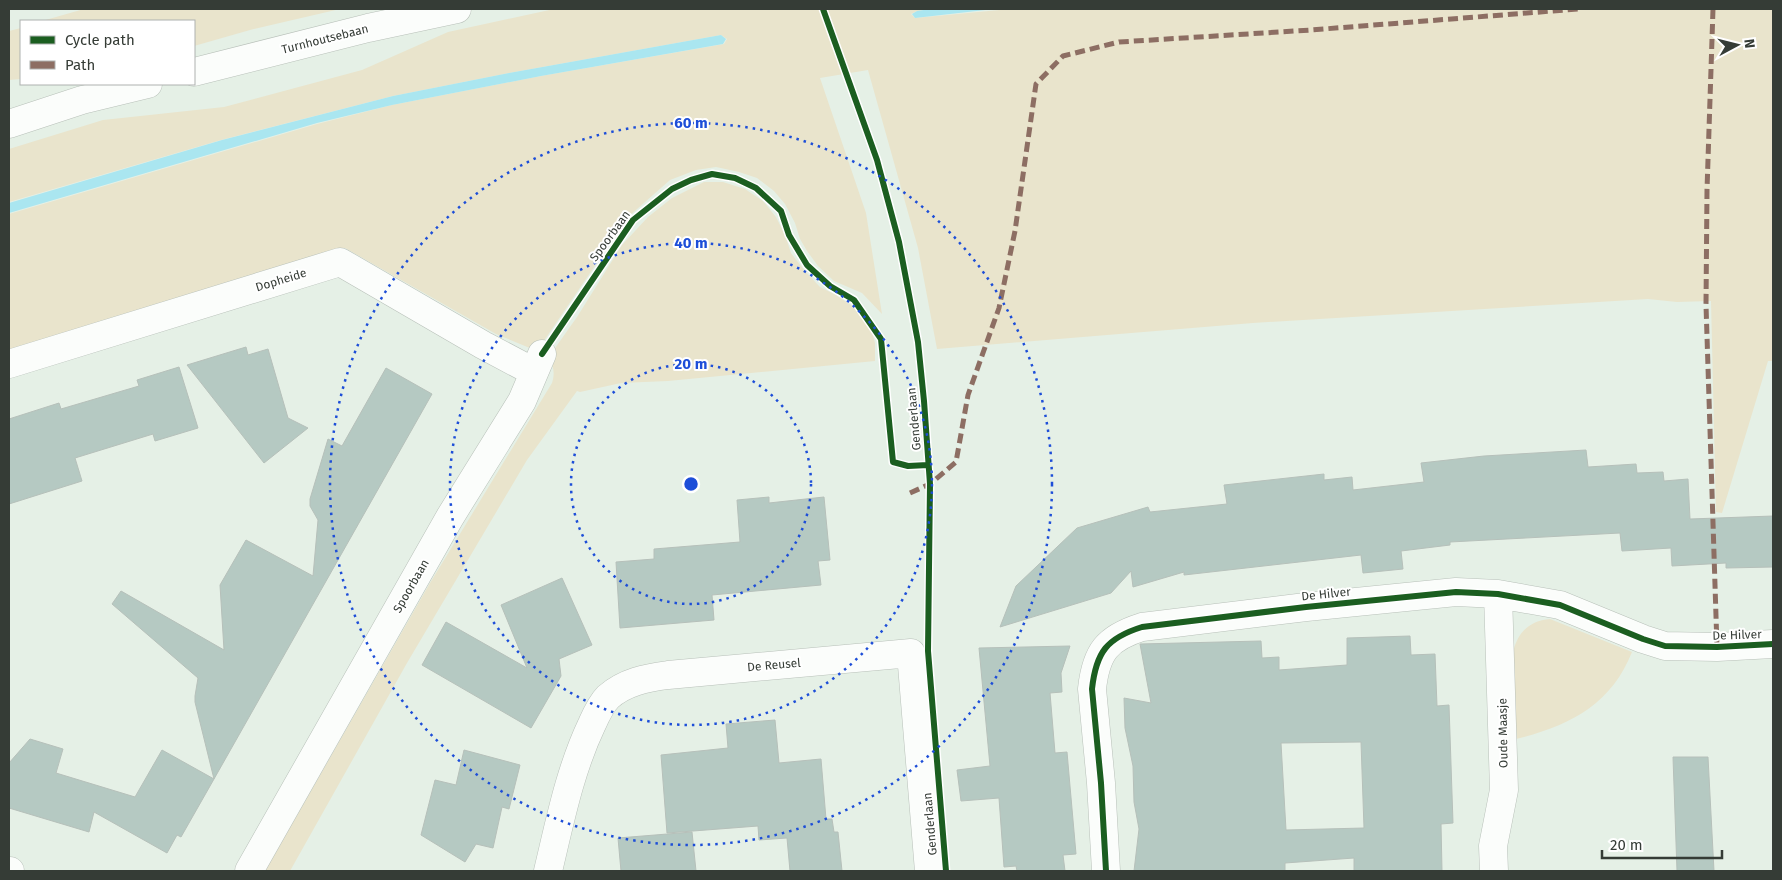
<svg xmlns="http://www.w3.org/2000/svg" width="1782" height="880" font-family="'Fira Sans',sans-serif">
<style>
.green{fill:#e9e4cc}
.water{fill:#aae6f0}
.building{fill:#b5c9c2;stroke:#b6c0ba;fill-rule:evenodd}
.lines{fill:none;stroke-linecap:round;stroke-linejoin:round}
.minor-casing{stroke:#b8c0b9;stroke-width:29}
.secondary-casing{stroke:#b8c0b9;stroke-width:29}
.minor{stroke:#fbfdfb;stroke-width:28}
.secondary{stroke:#fbfdfb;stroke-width:28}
.quiet{stroke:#8d6e63;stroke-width:5;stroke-dasharray:10 5;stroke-linecap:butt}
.cycleway-casing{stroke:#fff;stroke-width:9}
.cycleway{stroke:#1b5e20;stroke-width:6}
.ring{fill:none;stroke:#1d4ed8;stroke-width:2.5;stroke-dasharray:2.5 5}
.labels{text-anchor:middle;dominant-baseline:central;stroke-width:4;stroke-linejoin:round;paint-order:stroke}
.street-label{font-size:12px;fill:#353c36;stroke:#fff}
.centre{fill:#1d4ed8;stroke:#fff;stroke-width:2.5}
.ring-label{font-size:15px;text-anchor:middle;font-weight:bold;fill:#1d4ed8;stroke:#fff;stroke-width:4;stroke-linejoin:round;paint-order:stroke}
</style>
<rect width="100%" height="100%" fill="#e5f0e6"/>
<path class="green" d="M 84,9 L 340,9 L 250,30 L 194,46 L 194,21 L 42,21 Z
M 554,9 L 930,9 L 917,11 L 911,14 L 915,18 L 1010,9 L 1773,9 L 1773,361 L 1768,361 L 1722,513 L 1716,512 L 1711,301 L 1677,302 L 1648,299 L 1253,323 L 937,349 L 918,248 L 868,70 L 820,78 L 866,213 L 882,314 L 862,293 L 834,281 L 818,266 L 807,251 L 800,239 L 795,223 L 785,204 L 774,191 L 757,178 L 739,172 L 716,167 L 696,170 L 670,180 L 628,217 L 537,351 L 496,334 L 345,248 L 9,351 L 9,214 L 317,124 L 392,105 L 541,76 L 724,44 L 727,39 L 721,35 L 509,73 L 393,96 L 221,140 L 9,202 L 9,149 L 103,120 L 224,107 L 362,70 L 448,32 Z
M 21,28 L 21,79 L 9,80 L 9,31 Z
M 704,182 L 723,182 L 745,189 L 763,201 L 776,217 L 785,235 L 791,253 L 804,270 L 820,287 L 836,295 L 864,314 L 871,329 L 875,343 L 875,361 L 668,381 L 621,383 L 580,392 L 577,391 L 527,460 L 407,663 L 290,871 L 265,871 L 430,583 L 552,383 C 555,373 554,366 548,358 L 577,317 L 622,245 L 648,217 L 672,198 Z
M 1550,619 L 1632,652 C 1611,705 1569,726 1516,739 L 1513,652 C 1518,632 1529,621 1550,619 Z"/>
<path class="water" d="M 930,9 L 994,9 L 915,18 L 912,14 L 917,11 Z
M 721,35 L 726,39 L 723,44 L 541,76 L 392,105 L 317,123 L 9,213 L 9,203 L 222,140 L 393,96 L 509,73 Z"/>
<path class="building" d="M 246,347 L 248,355 L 268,349 L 288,418 L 308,428 L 264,463 L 187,365 Z
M 179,367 L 198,428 L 155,441 L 153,434 L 75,458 L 82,481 L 9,504 L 9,419 L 59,403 L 61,409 L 139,386 L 137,380 Z
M 386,368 L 432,394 L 214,779 L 195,702 L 195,696 L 198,678 L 112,604 L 121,591 L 224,650 L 220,585 L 246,540 L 313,576 L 318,520 L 310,506 L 310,499 L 328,439 L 342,446 Z
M 1586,450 L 1588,467 L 1636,464 L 1637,473 L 1663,472 L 1664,481 L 1688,479 L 1690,519 L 1773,516 L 1773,567 L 1726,568 L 1726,563 L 1672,566 L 1671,548 L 1622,551 L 1620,533 L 1450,542 L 1450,545 L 1401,551 L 1403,569 L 1363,573 L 1361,555 L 1184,575 L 1184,572 L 1133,587 L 1131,571 L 1111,593 L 1000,627 L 1016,586 L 1077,528 L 1148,507 L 1150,512 L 1227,504 L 1224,485 L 1324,474 L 1324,480 L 1352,477 L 1353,490 L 1424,482 L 1421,463 L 1484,456 Z
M 769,497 L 769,503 L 824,497 L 830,560 L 818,561 L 821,585 L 712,595 L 714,620 L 620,628 L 616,562 L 654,559 L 654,549 L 740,542 L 737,500 Z
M 562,578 L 592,645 L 559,659 L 561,676 L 531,728 L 422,665 L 446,622 L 527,668 L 501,605 Z
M 1410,636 L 1411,655 L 1435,654 L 1437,706 L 1449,705 L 1453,823 L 1441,824 L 1442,871 L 1354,871 L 1354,858 L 1285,863 L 1285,871 L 1134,871 L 1139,829 L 1134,802 L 1133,766 L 1125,728 L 1124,698 L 1151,703 L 1140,644 L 1261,641 L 1262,658 L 1279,657 L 1279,670 L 1347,665 L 1347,638 ZM 1361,742 L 1364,828 L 1286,830 L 1281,743 Z
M 1070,646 L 1061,673 L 1062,692 L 1050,693 L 1055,753 L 1067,752 L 1076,854 L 1063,855 L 1065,871 L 1017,871 L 1016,866 L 1004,867 L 999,798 L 961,801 L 957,770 L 990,766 L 979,648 Z
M 775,720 L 779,763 L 821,759 L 826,819 L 832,819 L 834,832 L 838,832 L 842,871 L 790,871 L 787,838 L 759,840 L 758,826 L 667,833 L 661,755 L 728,748 L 726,724 Z
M 30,739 L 63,749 L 56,773 L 135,797 L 162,750 L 214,779 L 181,837 L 177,835 L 167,853 L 94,812 L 89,832 L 9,808 L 9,763 Z
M 464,750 L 520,765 L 509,809 L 502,807 L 493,848 L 476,844 L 465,862 L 421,835 L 435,780 L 456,785 Z
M 1673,757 L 1708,757 L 1714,871 L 1677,871 Z
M 692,832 L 696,871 L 621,871 L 618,838 Z"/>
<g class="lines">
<g class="minor-casing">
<path id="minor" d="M 9,364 L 340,262 L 483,345 L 534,372
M 9,871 L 10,871
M 249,871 L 450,517 L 522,401 L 542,354
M 548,871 C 560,821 570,770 592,724 C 596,715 601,704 608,697 C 625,682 646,678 668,675 L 911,653 L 929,871
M 1106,871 L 1101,783 L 1092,689 C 1096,652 1107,638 1142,627 L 1306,607 L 1456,592 L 1498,594 L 1560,605 L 1643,639 L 1665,646 L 1717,647 L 1773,644
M 1494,871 L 1493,846 L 1504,790 L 1498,594"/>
</g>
<g class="secondary-casing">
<path id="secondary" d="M 194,72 L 368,28 L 457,9
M 9,124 L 82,100 L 148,84"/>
</g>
<use href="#minor" class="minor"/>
<use href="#secondary" class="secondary"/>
<path class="quiet" d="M 1713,9 L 1707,190 L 1706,305 L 1717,647
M 910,493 L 930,484 L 956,462 L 968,395 L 999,308 L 1015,231 L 1036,84 L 1063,56 L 1119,42 L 1311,30 L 1578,9"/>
<g class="cycleway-casing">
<path id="cycleway" d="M 823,9 L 877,160 L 899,242 L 918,342 L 924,401 L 930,484 L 928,651 L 946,871
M 542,354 L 633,220 L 672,189 L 691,180 L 712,174 L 735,178 L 756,188 L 781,211 L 789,235 L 807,265 L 830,286 L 854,300 L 881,339 L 893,462 L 908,466 L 928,465
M 1106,871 L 1101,783 L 1092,689 C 1096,652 1107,638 1142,627 L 1306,607 L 1456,592 L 1498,594 L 1560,605 L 1643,639 L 1665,646 L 1717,647 L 1773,644"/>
</g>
<use href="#cycleway" class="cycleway"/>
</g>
<g class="ring">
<circle cx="691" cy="484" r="120"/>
<circle cx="691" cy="484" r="241"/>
<circle cx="691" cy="484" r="361"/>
</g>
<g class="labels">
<g class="street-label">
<text transform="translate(325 39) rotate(-14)">Turnhoutsebaan</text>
<text transform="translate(610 236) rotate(-54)">Spoorbaan</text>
<text transform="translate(281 280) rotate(-17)">Dopheide</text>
<text transform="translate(914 419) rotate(-95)">Genderlaan</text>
<text transform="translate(411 586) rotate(-60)">Spoorbaan</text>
<text transform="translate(1326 594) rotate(-6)">De Hilver</text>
<text transform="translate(1737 635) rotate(-2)">De Hilver</text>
<text transform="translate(774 665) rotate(-5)">De Reusel</text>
<text transform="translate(1503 733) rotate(-91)">Oude Maasje</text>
<text transform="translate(930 824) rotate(-95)">Genderlaan</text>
</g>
</g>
<circle cx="691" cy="484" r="8" class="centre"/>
<g class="ring-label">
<text x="691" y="128">60 m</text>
<text x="691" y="248">40 m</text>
<text x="691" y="369">20 m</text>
</g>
<rect width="1782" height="880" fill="none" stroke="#353c36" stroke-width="20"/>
<rect x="20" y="20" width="175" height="65" fill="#ffffff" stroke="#aeb1af"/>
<rect x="30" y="36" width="25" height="8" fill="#1b5e20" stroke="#aeb1af"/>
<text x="65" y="45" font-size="15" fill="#353c36">Cycle path</text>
<rect x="30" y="61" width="25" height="8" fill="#8d6e63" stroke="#aeb1af"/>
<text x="65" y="70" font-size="15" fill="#353c36">Path</text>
<g transform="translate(1737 45) rotate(83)" stroke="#ffffff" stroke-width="4" paint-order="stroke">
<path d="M0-4L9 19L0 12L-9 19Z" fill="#353c36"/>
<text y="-8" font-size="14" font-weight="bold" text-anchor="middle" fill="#353c36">N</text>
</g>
<path d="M1602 850v8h120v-8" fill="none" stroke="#353c36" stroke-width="2.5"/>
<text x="1610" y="850" font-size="15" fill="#353c36" stroke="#ffffff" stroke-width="4" paint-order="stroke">20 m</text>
</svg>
